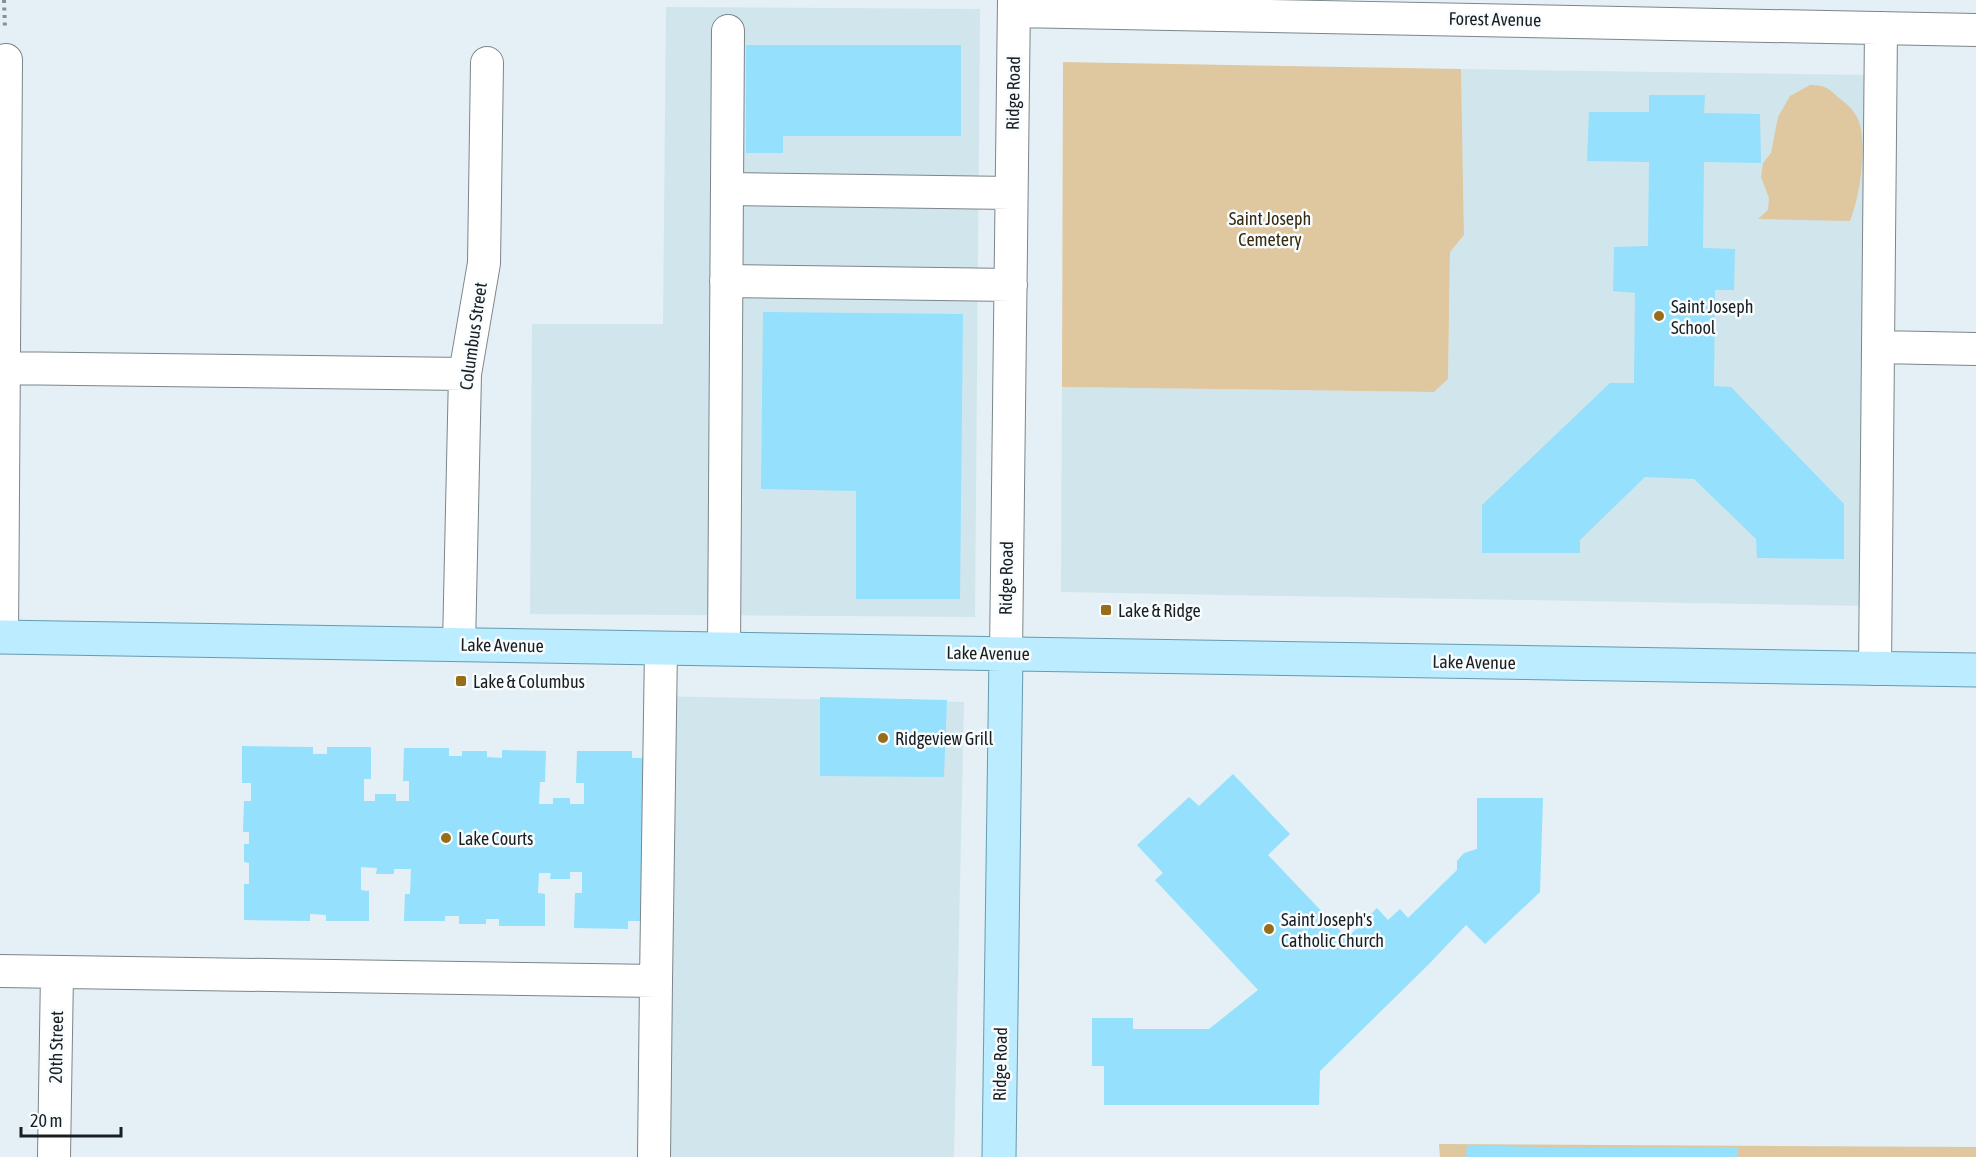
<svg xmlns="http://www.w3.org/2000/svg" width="1976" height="1157" font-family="'Asap Condensed',sans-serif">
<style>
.built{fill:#d1e5ed}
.green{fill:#dfc7a0}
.building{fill:#94e0fd}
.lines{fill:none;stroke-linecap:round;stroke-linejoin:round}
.minor-casing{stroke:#7b868a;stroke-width:34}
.major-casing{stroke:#659bb1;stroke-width:35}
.path{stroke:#889094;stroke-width:4;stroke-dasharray:3 4.5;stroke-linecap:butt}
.minor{stroke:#fff;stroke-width:32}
.major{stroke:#bbecff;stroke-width:33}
.poi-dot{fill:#976d1a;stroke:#f7fcfe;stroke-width:2}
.labels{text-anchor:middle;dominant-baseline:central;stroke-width:5;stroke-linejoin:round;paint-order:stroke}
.street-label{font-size:18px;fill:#1a1e20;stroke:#f7fcfe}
.park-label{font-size:18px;fill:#38290e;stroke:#f7fcfe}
.poi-label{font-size:18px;fill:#1a1e20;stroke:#f7fcfe;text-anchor:start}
</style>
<rect width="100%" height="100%" fill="#e4f0f5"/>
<path class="built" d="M 666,7 L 980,9 L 975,617 L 530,614 L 532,324 L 663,324 Z
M 1461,69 L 1871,75 L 1865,606 L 1061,592 L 1062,387 L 1434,392 L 1448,379 L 1450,252 L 1464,235 Z
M 651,696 L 964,702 L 954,1157 L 646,1157 Z"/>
<path class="green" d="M 1063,62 L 1461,69 L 1464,235 L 1450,252 L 1448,379 L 1434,392 L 1062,387 Z
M 1810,85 C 1825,85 1828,88 1839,98 C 1846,103 1854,110 1858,119 C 1868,143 1860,197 1850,221 L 1758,219 L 1768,210 L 1769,198 L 1761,177 L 1763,163 L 1771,153 L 1778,117 L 1790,96 Z
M 1439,1144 L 1976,1147 L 1976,1157 L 1440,1157 Z"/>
<path class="building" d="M 746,45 L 961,45 L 961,136 L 783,136 L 783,153 L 746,153 Z
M 1649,95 L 1705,95 L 1704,113 L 1760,114 L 1761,163 L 1704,162 L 1703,248 L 1735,249 L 1734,290 L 1715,290 L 1714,386 L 1731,387 L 1844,504 L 1844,559 L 1757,558 L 1756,539 L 1694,479 L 1645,477 L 1580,540 L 1580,553 L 1482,553 L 1482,505 L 1610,383 L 1634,383 L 1635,293 L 1613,291 L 1614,247 L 1648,246 L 1649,162 L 1587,161 L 1589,112 L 1649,112 Z
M 763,312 L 963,314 L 960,599 L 856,599 L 856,491 L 761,489 Z
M 820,697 L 947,700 L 944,777 L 820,776 Z
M 242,746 L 313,747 L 313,754 L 327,754 L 327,747 L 371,747 L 371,779 L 364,779 L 364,801 L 375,801 L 375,794 L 396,794 L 396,801 L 409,801 L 409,781 L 403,781 L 404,748 L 449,748 L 449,756 L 462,756 L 462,751 L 487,751 L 487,757 L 502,758 L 502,750 L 546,751 L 545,782 L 540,782 L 539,804 L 553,804 L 553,798 L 570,798 L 570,804 L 584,804 L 584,783 L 576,783 L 577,751 L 632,751 L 632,758 L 645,758 L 643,921 L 628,921 L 628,929 L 574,928 L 575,893 L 582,893 L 582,872 L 570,872 L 570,879 L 550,879 L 551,873 L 539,873 L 538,893 L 545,894 L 545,926 L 499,926 L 499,919 L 486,919 L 486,924 L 459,924 L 459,916 L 445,916 L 445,921 L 404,921 L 405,894 L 410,894 L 411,869 L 394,869 L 394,874 L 376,874 L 377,868 L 361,867 L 361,890 L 369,891 L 369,921 L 326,921 L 326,915 L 310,914 L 310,921 L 244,920 L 244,884 L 249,884 L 249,863 L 244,862 L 244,844 L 249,844 L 249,832 L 243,832 L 244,801 L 251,801 L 251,783 L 242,783 Z
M 1233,774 L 1290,834 L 1268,855 L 1347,938 L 1377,908 L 1388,920 L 1400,909 L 1408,918 L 1457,870 L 1457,861 L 1464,853 L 1477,849 L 1477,798 L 1543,798 L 1540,892 L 1485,944 L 1466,925 L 1429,964 L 1320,1071 L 1319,1105 L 1104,1105 L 1104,1066 L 1092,1066 L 1092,1018 L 1133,1018 L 1133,1029 L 1209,1029 L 1258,990 L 1155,880 L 1163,873 L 1137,845 L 1189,797 L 1199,806 Z
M 1467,1145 L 1573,1148 L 1738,1147 L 1738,1157 L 1466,1157 Z"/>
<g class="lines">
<g class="minor-casing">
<path id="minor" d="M 1014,11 L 1976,30
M 727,189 L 1011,193
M 726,281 L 1011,285
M 1878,347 L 1976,349
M 0,368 L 465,374
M 2,637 L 6,60
M 459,645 L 465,374 L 484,263 L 487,63
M 724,649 L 728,31
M 1006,654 L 1014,0
M 1875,669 L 1881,28
M 0,971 L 656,981 L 654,1157
M 656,981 L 661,648
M 54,1157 L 57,973"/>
</g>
<g class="major-casing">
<path id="major" d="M 0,637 L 1976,670
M 999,1157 L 1006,654"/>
</g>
<path class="path" d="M 4,0 L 5,29"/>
<use href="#minor" class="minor"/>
<use href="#major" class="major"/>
</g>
<g class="poi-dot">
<circle cx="1659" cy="316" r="6"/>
<rect x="1100" y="604" width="12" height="12" rx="3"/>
<rect x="455" y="675" width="12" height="12" rx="3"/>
<circle cx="883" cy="738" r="6"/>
<circle cx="446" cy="838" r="6"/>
<circle cx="1269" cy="929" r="6"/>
</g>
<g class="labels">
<g class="street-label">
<text transform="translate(1495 19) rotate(1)">Forest Avenue</text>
<text transform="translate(1013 93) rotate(-89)">Ridge Road</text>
<text transform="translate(473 336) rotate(-82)">Columbus Street</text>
<text transform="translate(1006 578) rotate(-89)">Ridge Road</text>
<text transform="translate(502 645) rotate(1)">Lake Avenue</text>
<text transform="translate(988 653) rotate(1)">Lake Avenue</text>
<text transform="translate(1474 662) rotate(1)">Lake Avenue</text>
<text transform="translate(56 1047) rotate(-89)">20th Street</text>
<text transform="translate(1000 1064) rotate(-89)">Ridge Road</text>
</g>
<g class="park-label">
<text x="1270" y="218">Saint Joseph<tspan x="1270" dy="21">Cemetery</tspan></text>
</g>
<g class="poi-label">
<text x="1671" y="306">Saint Joseph<tspan x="1671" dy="21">School</tspan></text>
<text x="1118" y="610">Lake &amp; Ridge</text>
<text x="473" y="681">Lake &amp; Columbus</text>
<text x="895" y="738">Ridgeview Grill</text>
<text x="458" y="838">Lake Courts</text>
<text x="1281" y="919">Saint Joseph's<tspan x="1281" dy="21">Catholic Church</tspan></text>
</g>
</g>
<path d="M21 1127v9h100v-9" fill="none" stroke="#1a1e20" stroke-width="3"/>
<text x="30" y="1127" font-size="18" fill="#1a1e20" stroke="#f7fcfe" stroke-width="4.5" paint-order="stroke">20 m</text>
</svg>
